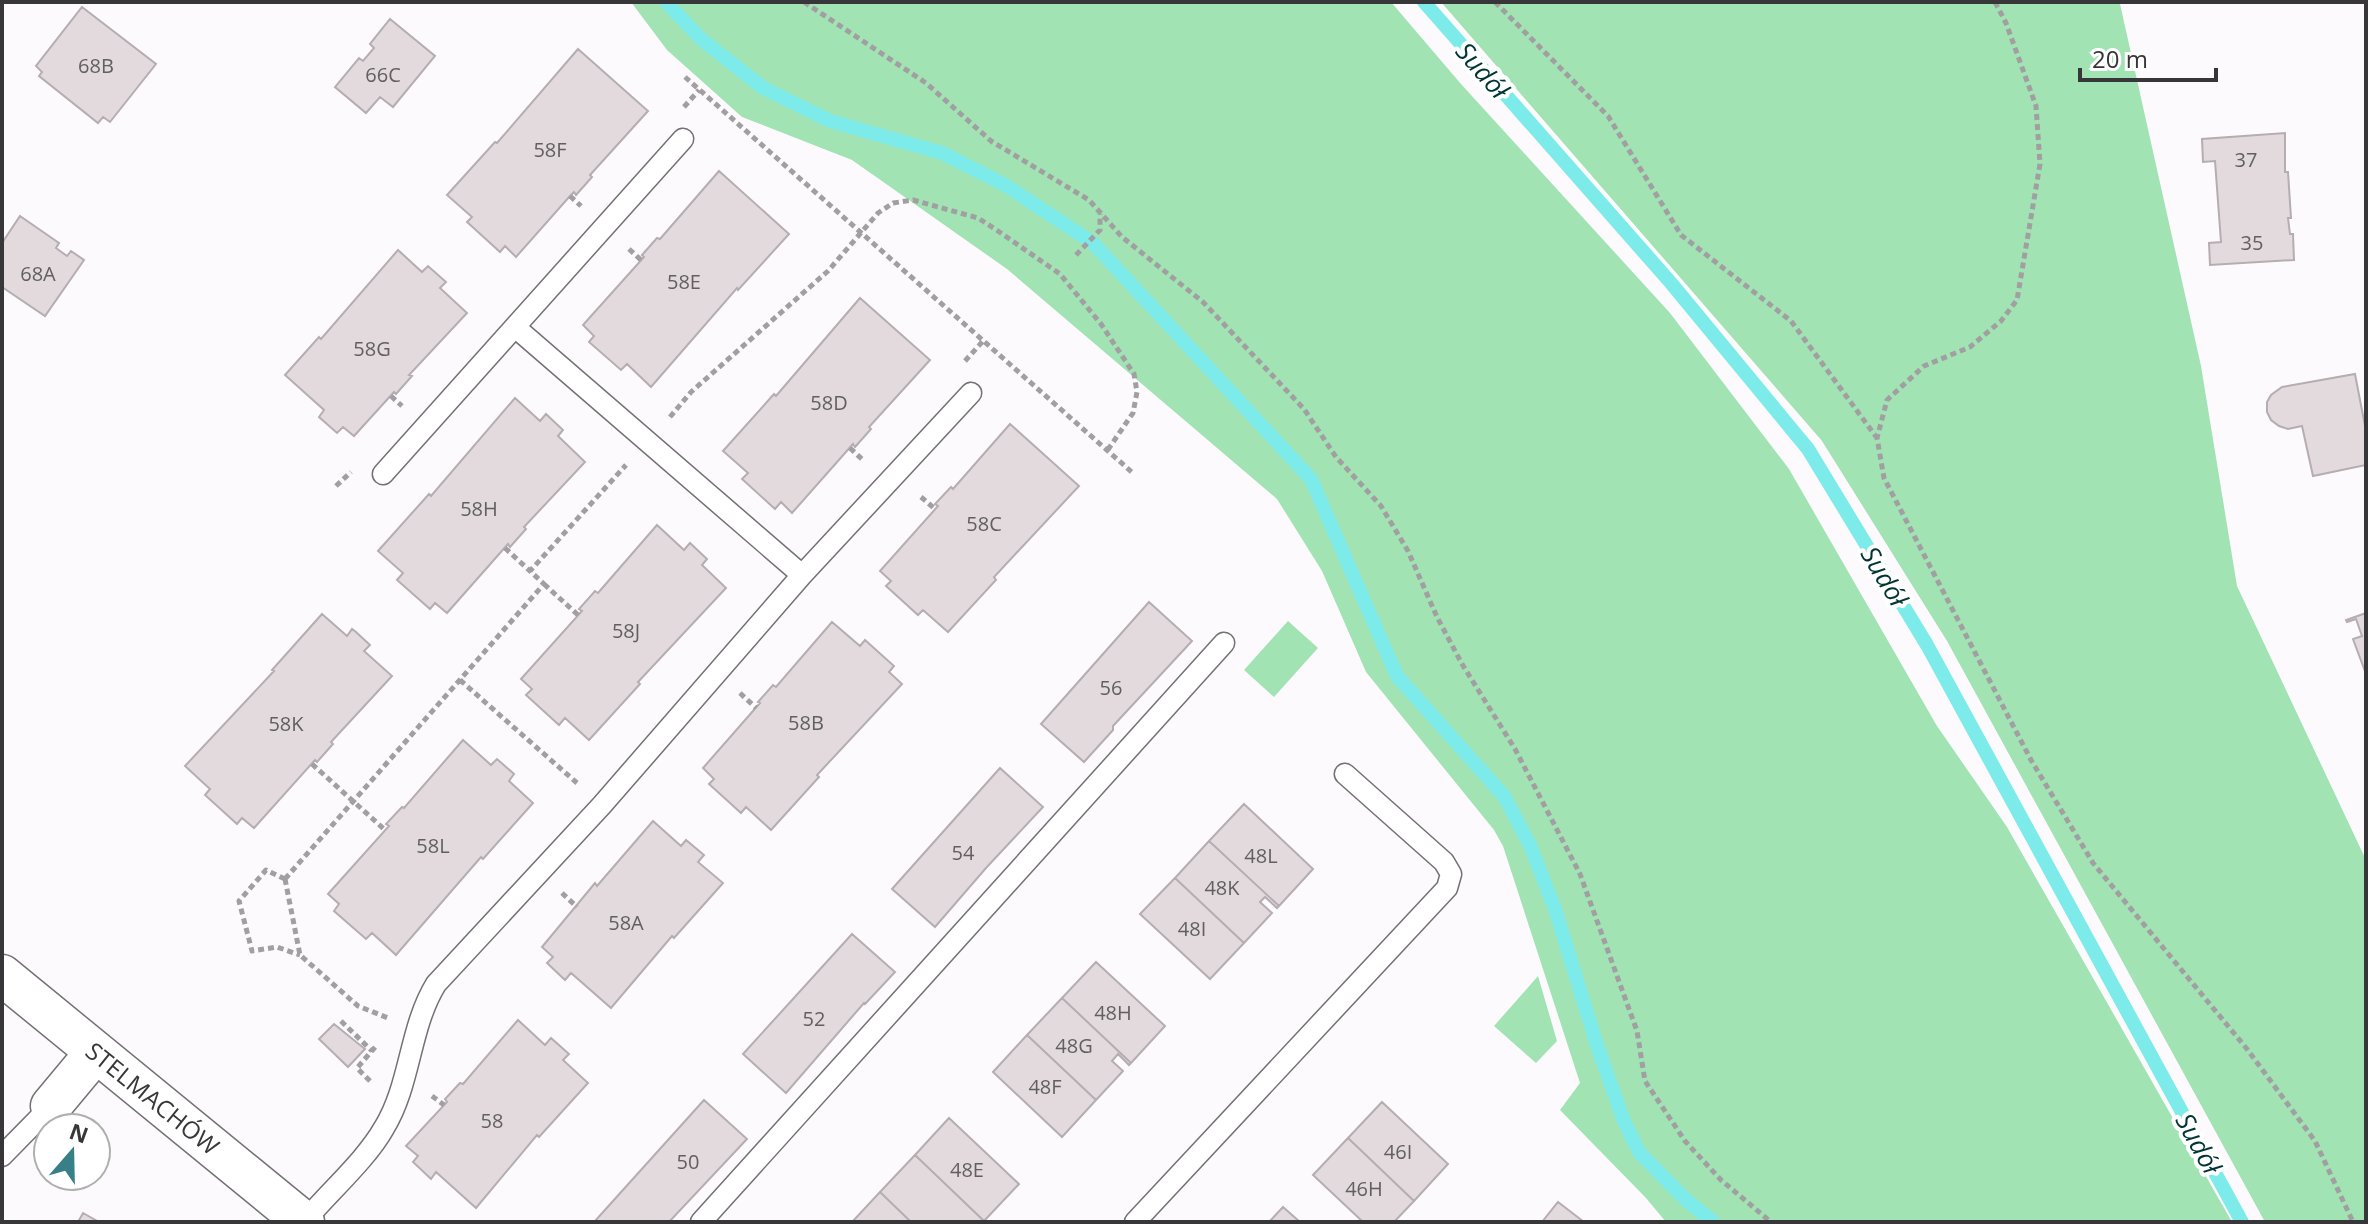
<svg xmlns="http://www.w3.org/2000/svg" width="2368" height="1224" font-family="'Open Sans',sans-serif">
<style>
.green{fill:#a1e3b3}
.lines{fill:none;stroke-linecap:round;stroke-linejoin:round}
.stream{stroke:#7eebeb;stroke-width:14}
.building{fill:#e2dadd;stroke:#b5adb1;stroke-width:2}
.lane-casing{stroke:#747076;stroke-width:23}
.street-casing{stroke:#747076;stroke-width:43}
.path{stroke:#a19fa2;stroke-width:5;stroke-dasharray:6 4;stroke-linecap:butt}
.lane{stroke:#fff;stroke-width:20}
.street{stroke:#fff;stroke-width:40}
.labels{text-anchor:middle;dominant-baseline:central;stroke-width:8;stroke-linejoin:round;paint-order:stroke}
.number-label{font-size:20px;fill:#625f61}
.street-label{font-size:24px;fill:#373638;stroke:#fff}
.water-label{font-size:26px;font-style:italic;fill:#003535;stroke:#fff}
</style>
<rect width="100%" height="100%" fill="#fdfafe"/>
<path class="green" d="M 631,2 L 1391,2 L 1461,84 L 1670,313 L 1789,469 L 1937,726 L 2007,827 L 2232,1222 L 1666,1222 L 1646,1198 L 1560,1110 L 1580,1083 L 1503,846 L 1494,830 L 1366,672 L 1322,571 L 1277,499 L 1007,269 L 852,160 L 742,117 L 667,50 Z
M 1441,2 L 2118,2 L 2120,4 L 2201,366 L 2237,586 L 2366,860 L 2366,1222 L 2265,1222 L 1947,641 L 1822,441 Z
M 1288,621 L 1318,648 L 1274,697 L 1244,670 Z
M 1538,976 L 1557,1041 L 1536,1063 L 1494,1026 Z"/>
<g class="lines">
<path class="stream" d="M 666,2 L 701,39 L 763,88 L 830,121 L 942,153 L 1005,185 L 1093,243 L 1311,479 L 1397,676 L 1504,796 L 1530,845 L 1555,909 L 1596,1042 L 1623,1119 L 1639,1152 L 1684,1198 L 1713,1222
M 1424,2 L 1671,283 L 1808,449 L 1927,645 L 2242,1222"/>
</g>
<path class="building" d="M 82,7 L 156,64 L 110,122 L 103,117 L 98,123 L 39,76 L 42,72 L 36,66 Z
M 390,19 L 435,56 L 393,107 L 380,97 L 366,113 L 335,87 L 359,58 L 363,61 L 374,48 L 370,44 Z
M 578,49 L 648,111 L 590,175 L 592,177 L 576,195 L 574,192 L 570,196 L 516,257 L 505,246 L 500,252 L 467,222 L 472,217 L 447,195 L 495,142 L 497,143 Z
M 2285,133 L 2285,172 L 2288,172 L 2291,218 L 2288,218 L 2290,234 L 2293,234 L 2294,260 L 2210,265 L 2209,243 L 2221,242 L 2215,161 L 2203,162 L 2202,139 Z
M 719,171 L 789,234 L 738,290 L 737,288 L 651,387 L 627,364 L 621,370 L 589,342 L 594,336 L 583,325 L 644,257 L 642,255 L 657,238 L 660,239 Z
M 20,216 L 59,243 L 56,248 L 67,256 L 71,251 L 84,260 L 45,316 L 2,287 L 2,243 Z
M 398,250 L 422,272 L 428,266 L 446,282 L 440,288 L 467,313 L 409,375 L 412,376 L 396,394 L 394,392 L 354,436 L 343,427 L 337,433 L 319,417 L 324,410 L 285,375 L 319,337 L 321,339 Z
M 860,298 L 930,360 L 869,427 L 871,429 L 855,447 L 853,444 L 792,513 L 781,502 L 775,509 L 742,479 L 748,473 L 723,451 L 774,394 L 776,396 Z
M 2355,374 L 2366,431 L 2366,465 L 2313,476 L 2302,426 L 2288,429 L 2279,426 L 2271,420 L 2267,412 L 2267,402 L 2271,395 L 2282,387 Z
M 515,398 L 540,421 L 546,414 L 563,430 L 558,436 L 585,462 L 524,527 L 526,529 L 510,547 L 508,544 L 447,613 L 435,603 L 430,609 L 397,580 L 403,573 L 378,551 L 429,494 L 431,496 Z
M 1010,424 L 1079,486 L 994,577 L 996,580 L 948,632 L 923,610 L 918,615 L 886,586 L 891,581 L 880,571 L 938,506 L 935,504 L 951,487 L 953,489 Z
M 657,525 L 684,550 L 690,543 L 707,559 L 702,565 L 726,588 L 638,682 L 640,684 L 589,740 L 565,718 L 559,725 L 526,695 L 532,689 L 521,679 L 582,611 L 579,609 L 595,591 L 598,593 L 604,586 Z
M 1149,602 L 1192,641 L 1113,726 L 1113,730 L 1084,762 L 1041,724 Z
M 2366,613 L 2366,674 L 2353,639 L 2362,636 L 2356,619 L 2347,622 L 2346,620 Z
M 322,614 L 347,636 L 352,629 L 356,632 L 370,645 L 364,651 L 392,676 L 331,742 L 333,744 L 317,762 L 315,760 L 254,828 L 242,818 L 237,824 L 205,795 L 210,789 L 185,766 L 274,671 L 272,670 Z
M 832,622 L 860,646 L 865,640 L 894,666 L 889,672 L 902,684 L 817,775 L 819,777 L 771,830 L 746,807 L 741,813 L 709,784 L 714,779 L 703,768 L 760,703 L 758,702 L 773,685 L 776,687 Z
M 463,740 L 491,765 L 497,759 L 514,774 L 509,781 L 533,803 L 483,859 L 481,857 L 396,955 L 372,933 L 366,939 L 334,911 L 339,904 L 328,894 L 389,826 L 386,824 L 402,807 L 404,808 Z
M 1000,768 L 1043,807 L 986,868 L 935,927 L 892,889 Z
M 1244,804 L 1313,869 L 1279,906 L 1209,841 Z
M 653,821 L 681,846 L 686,840 L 704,855 L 698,862 L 723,883 L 674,938 L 672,936 L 611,1008 L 571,973 L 565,980 L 547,963 L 553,957 L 542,947 L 595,883 L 597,886 Z
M 1209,841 L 1279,906 L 1277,908 L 1265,897 L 1260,902 L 1272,913 L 1244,943 L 1175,878 Z
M 1175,878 L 1244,943 L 1210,979 L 1140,914 Z
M 852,934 L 895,972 L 865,1004 L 864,1003 L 786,1093 L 743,1054 Z
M 1096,962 L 1165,1026 L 1131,1063 L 1062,998 Z
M 1062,998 L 1131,1063 L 1129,1065 L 1118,1054 L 1112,1061 L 1123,1071 L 1096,1100 L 1027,1035 Z
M 518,1020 L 545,1045 L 551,1038 L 569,1054 L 563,1060 L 588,1083 L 539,1137 L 537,1135 L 476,1208 L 436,1172 L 431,1179 L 413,1162 L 418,1156 L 406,1146 L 447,1102 L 445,1099 L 460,1083 L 463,1084 Z
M 334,1024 L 365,1049 L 348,1067 L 319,1039 Z
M 1027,1035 L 1096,1100 L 1062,1137 L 993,1072 Z
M 704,1100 L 747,1139 L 669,1222 L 597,1222 L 595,1221 Z
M 1382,1102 L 1448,1164 L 1414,1201 L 1348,1138 Z
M 949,1118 L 1019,1184 L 984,1221 L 915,1155 Z
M 1348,1138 L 1414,1201 L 1394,1222 L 1363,1222 L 1313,1175 Z
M 915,1155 L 984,1221 L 984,1222 L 911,1222 L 880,1192 Z
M 880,1192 L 911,1222 L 852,1222 Z
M 1558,1202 L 1584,1222 L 1542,1222 Z
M 1283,1207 L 1300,1222 L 1269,1222 Z
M 83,1213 L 99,1222 L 78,1222 Z"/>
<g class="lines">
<g class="lane-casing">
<path id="lane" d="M 515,327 L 802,575
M 383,474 L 683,139
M 2,1156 L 51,1106
M 304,1222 C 328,1193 366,1160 384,1128 C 411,1084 409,1028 436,984 L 602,805 L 802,575 L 971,393
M 701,1222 L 1224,643
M 1135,1222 L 1447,888 L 1451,874 L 1444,862 L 1345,774"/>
</g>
<g class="street-casing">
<path id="street" d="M 2,975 L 304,1222
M 51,1106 L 96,1052"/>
</g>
<path class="path" d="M 804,2 L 926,83 L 991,141 L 1089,200 L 1122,237 L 1203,302 L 1304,409 L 1336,457 L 1381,506 L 1408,551 L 1437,617 L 1462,664 L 1515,749 L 1580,874 L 1637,1031 L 1645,1081 L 1685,1141 L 1721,1180 L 1771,1222
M 1495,2 L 1608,116 L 1681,235 L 1791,321 L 1877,438
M 1995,2 L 2006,23 L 2036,106 L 2040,164 L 2017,300 L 2001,321 L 1970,347 L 1924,366 L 1887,400 L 1877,438 L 1884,478 L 2031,760 L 2093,863 L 2247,1049 L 2315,1141 L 2353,1222
M 685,77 L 1134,474
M 684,107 L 699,90
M 570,196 L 581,206
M 629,249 L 641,260
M 1076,255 L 1100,230 L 1100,214
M 965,361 L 983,341
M 391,396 L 402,406
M 670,417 L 691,392 L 828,271 L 878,213 L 893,203 L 913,200 L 978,218 L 998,231 L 1060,274 L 1101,324 L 1134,374 L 1137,392 L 1133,413 L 1107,451
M 850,448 L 864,461
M 336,486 L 351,472
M 921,497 L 935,509
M 505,548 L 530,571
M 544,584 L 578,615
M 460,680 L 577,783
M 740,693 L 756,708
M 312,764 L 385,830
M 285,879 L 544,584 L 530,571 L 626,465
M 285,879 L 300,955 L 358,1006 L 388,1018
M 285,879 L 266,870 L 239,901 L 252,951 L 277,947 L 300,955
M 562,893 L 577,907
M 341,1021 L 372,1051
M 370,1081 L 357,1068 L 377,1045
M 432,1096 L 444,1105"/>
<use href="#lane" class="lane"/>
<use href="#street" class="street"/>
</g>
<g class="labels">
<g class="number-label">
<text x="96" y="65">68B</text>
<text x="383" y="74">66C</text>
<text x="550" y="149">58F</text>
<text x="2246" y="159">37</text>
<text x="2252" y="242">35</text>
<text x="38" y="273">68A</text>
<text x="684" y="281">58E</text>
<text x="372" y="348">58G</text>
<text x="829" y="402">58D</text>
<text x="479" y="508">58H</text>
<text x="984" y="523">58C</text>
<text x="626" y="630">58J</text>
<text x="1111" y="687">56</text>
<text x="806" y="722">58B</text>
<text x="286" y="723">58K</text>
<text x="433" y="845">58L</text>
<text x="963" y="852">54</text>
<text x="1261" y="855">48L</text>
<text x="1222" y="887">48K</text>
<text x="626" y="922">58A</text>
<text x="1192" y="928">48I</text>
<text x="1113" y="1012">48H</text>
<text x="814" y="1018">52</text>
<text x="1074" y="1045">48G</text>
<text x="1045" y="1086">48F</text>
<text x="492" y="1120">58</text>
<text x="1398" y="1151">46I</text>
<text x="688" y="1161">50</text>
<text x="967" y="1169">48E</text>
<text x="1364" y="1188">46H</text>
</g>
<g class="street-label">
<text transform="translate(153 1098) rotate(39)">STELMACHÓW</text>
</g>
<g class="water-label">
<text transform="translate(1483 70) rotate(49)">Sudół</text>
<text transform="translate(1885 576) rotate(59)">Sudół</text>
<text transform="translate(2199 1143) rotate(61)">Sudół</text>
</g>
</g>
<rect width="2368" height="1224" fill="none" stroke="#373638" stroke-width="8"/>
<g transform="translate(72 1152) rotate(20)"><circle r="38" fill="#ffffff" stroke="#afafaf" stroke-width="2"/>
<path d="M0-6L14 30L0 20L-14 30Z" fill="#388087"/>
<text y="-12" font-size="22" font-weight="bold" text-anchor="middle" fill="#373638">N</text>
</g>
<path d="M2080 68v12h136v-12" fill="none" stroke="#373638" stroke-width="4"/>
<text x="2092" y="68" font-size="24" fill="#373638" stroke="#ffffff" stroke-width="6" paint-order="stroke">20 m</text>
</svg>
